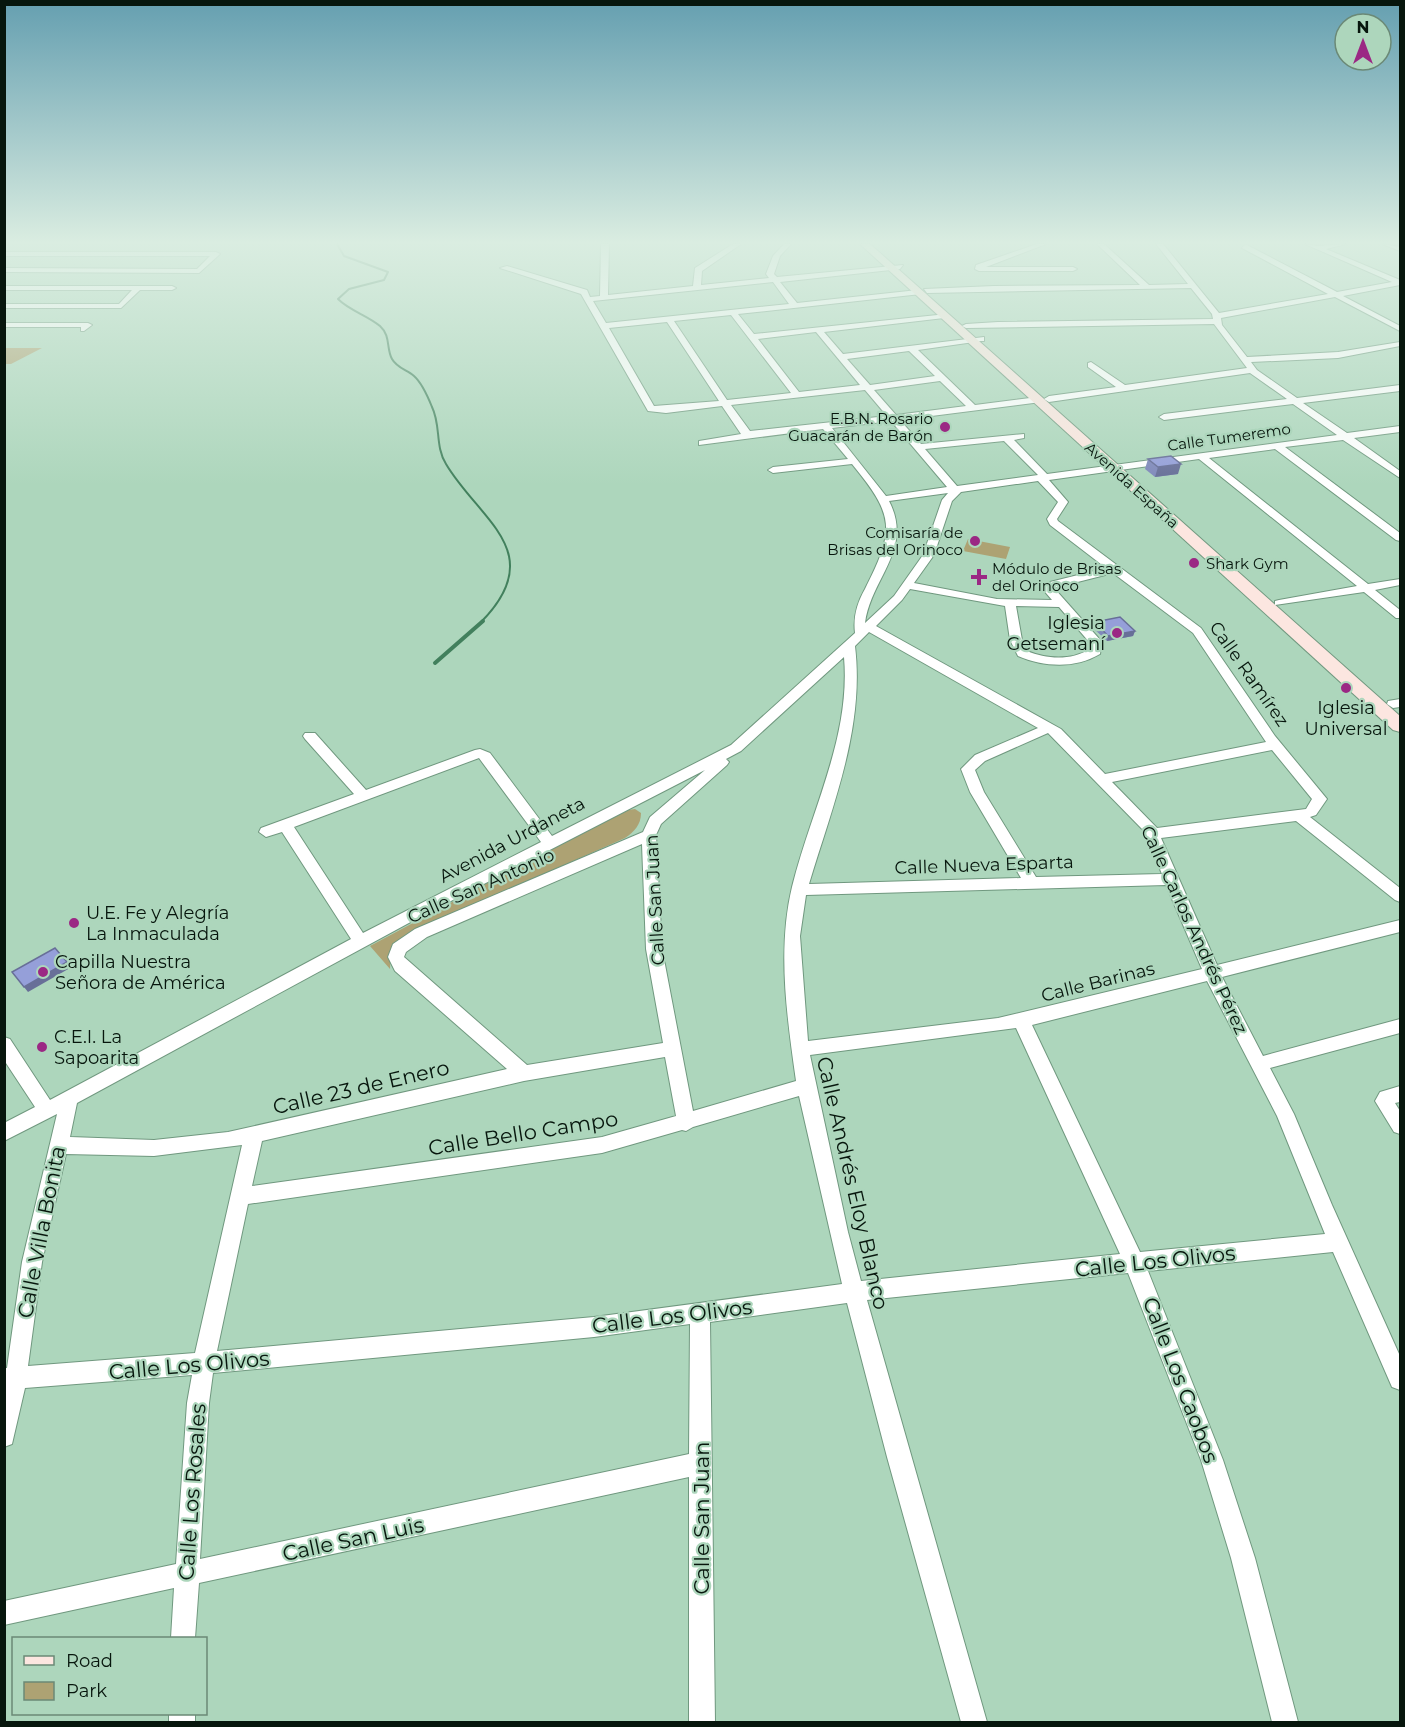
<svg xmlns="http://www.w3.org/2000/svg" width="1405" height="1727" font-family="Montserrat,sans-serif">
<style>
.green{fill:#ada273}
.lines{fill:none;stroke-linecap:round;stroke-linejoin:round}
.stream-far1{stroke:#42805d;stroke-width:2}
.stream{stroke:#42805d;stroke-width:4}
.street-casing{stroke:#70987f;stroke-width:2}
.secondary-casing{stroke:#70987f;stroke-width:2}
.street{fill:#fff;fill-rule:evenodd}
.secondary{fill:#fce6e0;fill-rule:evenodd}
.wall{fill:#8089bb}
.shaded-wall{fill:#686f98}
.building{fill:#959fd9;stroke:#686f98;stroke-width:1.5}
.poi-dot{fill:#9b2884;stroke:#add6bc;stroke-width:2}
.labels{text-anchor:middle;dominant-baseline:central;stroke-width:4.5;stroke-linejoin:round;paint-order:stroke}
.far-poi-label{font-size:15px;fill:#07160d;stroke:#add6bc;text-anchor:end}
.far-street-label{font-size:15px;fill:#07160d;stroke:#add6bc}
.poi-label{font-size:18px;fill:#07160d;stroke:#add6bc;text-anchor:start}
.street-label{font-size:18px;fill:#07160d;stroke:#add6bc}
.near-street-label{font-size:21px;fill:#07160d;stroke:#add6bc}
</style>
<rect width="100%" height="100%" fill="#add6bc"/>
<path class="green" d="M 5,348 L 42,348 L 11,364 L 5,364 Z
M 968,539 L 1010,547 L 1006,559 L 963,551 Z
M 635,809 L 641,813 C 641,825 634,832 625,838 L 401,938 L 391,948 L 390,969 L 370,946 L 622,811 Z"/>
<g class="lines">
<path class="stream-far1" d="M 337,244 L 344,256 L 388,272 L 384,280 L 349,289 L 338,299 C 350,311 367,315 380,326 C 391,336 386,348 392,359 C 397,368 407,370 414,376 C 422,383 428,397 432,407 C 441,425 435,447 446,464 C 479,520 550,552 481,622"/>
<path class="stream" d="M 435,663 L 483,621"/>
<g class="street-casing">
<path id="street" d="M 601,244 L 609,244 L 608,295 L 693,286 L 695,268 L 733,244 L 741,244 L 702,271 L 701,285 L 769,278 L 766,274 L 773,256 L 784,244 L 791,244 L 780,256 L 774,274 L 777,277 L 903,265 L 900,269 L 780,282 L 797,303 L 918,290 L 921,294 L 738,314 L 754,334 L 947,314 L 947,318 L 944,318 L 824,332 L 843,354 L 984,337 L 984,341 L 981,341 L 918,350 L 975,405 L 1038,397 L 1043,400 L 1041,402 L 900,420 L 921,444 L 1024,434 L 1024,438 L 1014,440 L 1047,474 L 1337,435 L 1293,404 L 1164,420 L 1159,417 L 1164,414 L 1287,399 L 1250,373 L 1049,402 L 1044,399 L 1049,396 L 1116,387 L 1088,367 L 1088,363 L 1091,362 L 1125,385 L 1247,368 L 1214,324 L 966,328 L 962,326 L 966,324 L 998,322 L 1213,319 L 1212,314 L 1191,288 L 927,293 L 924,289 L 994,286 L 1140,285 L 1097,244 L 1104,244 L 1149,285 L 1188,284 L 1156,244 L 1163,244 L 1219,313 L 1328,294 L 1242,248 L 1245,244 L 1337,292 L 1392,282 L 1305,244 L 1318,246 L 1346,244 L 1326,249 L 1400,280 L 1400,285 L 1343,296 L 1400,326 L 1400,331 L 1335,297 L 1221,318 L 1222,325 L 1247,357 L 1338,352 L 1400,342 L 1400,346 L 1338,358 L 1251,362 L 1257,370 L 1297,398 L 1400,385 L 1400,391 L 1303,403 L 1347,433 L 1400,426 L 1400,432 L 1354,438 L 1400,471 L 1400,478 L 1343,440 L 1285,447 L 1400,533 L 1400,541 L 1396,540 L 1275,449 L 1209,458 L 1368,584 L 1400,579 L 1400,585 L 1375,590 L 1400,610 L 1400,618 L 1396,618 L 1364,592 L 1275,605 L 1275,601 L 1279,600 L 1357,586 L 1199,459 L 1049,480 L 1068,502 L 1057,519 L 1058,521 L 1201,628 L 1275,736 L 1327,799 L 1316,815 L 1310,817 L 1400,888 L 1400,902 L 1395,900 L 1296,821 L 1161,838 L 1217,965 L 1400,920 L 1400,932 L 1222,977 L 1263,1056 L 1400,1019 L 1400,1033 L 1270,1068 L 1294,1114 L 1332,1205 L 1400,1356 L 1400,1390 L 1392,1387 L 1333,1252 L 1148,1271 L 1223,1460 L 1255,1558 L 1298,1722 L 1272,1722 L 1231,1558 L 1201,1460 L 1128,1273 L 867,1300 L 987,1722 L 961,1722 L 887,1457 L 847,1303 L 710,1322 L 715,1722 L 689,1722 L 689,1477 L 199,1583 L 195,1638 L 171,1638 L 174,1588 L 4,1625 L 4,1601 L 176,1564 L 187,1403 L 192,1375 L 25,1388 L 12,1444 L 4,1447 L 4,1368 L 7,1368 L 22,1262 L 57,1114 L 4,1141 L 4,1123 L 35,1107 L 4,1060 L 4,1037 L 10,1039 L 50,1100 L 351,939 L 282,832 L 266,837 L 259,832 L 261,828 L 354,794 L 305,739 L 303,736 L 305,733 L 315,733 L 366,790 L 475,750 L 480,749 L 490,753 L 552,836 L 731,745 L 855,633 C 853,617 857,603 865,589 C 895,530 895,516 852,464 L 773,473 L 768,470 L 773,467 L 848,459 L 823,429 L 699,445 L 699,441 L 741,434 L 722,406 L 666,413 L 648,411 L 581,294 L 500,268 L 507,266 L 587,290 L 590,297 L 600,296 ZM 773,282 L 789,304 L 606,323 L 593,301 ZM 731,315 L 791,393 L 727,400 L 674,321 ZM 667,322 L 719,401 L 654,406 L 609,328 ZM 816,332 L 860,385 L 799,392 L 758,339 ZM 909,351 L 935,376 L 870,385 L 847,359 ZM 940,381 L 966,406 L 896,415 L 874,390 ZM 865,390 L 887,416 L 750,431 L 731,405 ZM 891,421 L 947,487 L 886,496 L 832,428 ZM 1004,441 L 1038,475 L 957,486 L 925,449 ZM 1038,481 L 1058,502 L 1047,519 L 1050,525 L 1106,568 L 1042,584 L 1040,586 L 1052,600 L 997,599 L 914,583 L 934,555 L 952,501 L 961,492 ZM 948,493 L 942,500 L 923,555 L 894,596 L 865,623 C 871,578 914,549 889,501 ZM 1113,573 L 1193,633 L 1266,742 L 1105,774 L 1061,729 L 876,626 L 902,600 L 910,589 L 1005,606 L 1010,640 L 1018,656 C 1044,667 1075,669 1100,654 L 1102,642 L 1054,588 ZM 1016,606 L 1059,607 L 1090,643 L 1090,649 C 1071,661 1046,659 1027,651 L 1022,640 ZM 869,632 L 1038,728 L 975,755 L 961,769 L 970,792 L 1021,878 L 809,884 C 832,807 865,728 855,646 ZM 844,657 C 851,737 811,810 792,887 C 777,949 787,1018 796,1081 L 693,1111 L 662,949 L 656,835 L 661,824 L 727,765 L 729,762 L 726,759 L 741,751 ZM 1048,733 L 1144,831 L 1162,874 L 1036,877 L 984,792 L 975,770 L 985,761 ZM 1272,750 L 1312,799 L 1306,809 L 1157,828 L 1112,782 ZM 479,758 L 541,842 L 363,933 L 294,827 ZM 705,770 L 650,817 L 643,832 L 415,929 L 393,944 L 388,957 L 395,971 L 507,1069 L 228,1132 L 154,1140 L 70,1137 L 77,1103 L 418,918 ZM 642,844 L 646,949 L 663,1043 L 527,1065 L 404,957 L 406,952 L 427,937 ZM 1166,885 L 1202,969 L 998,1018 L 808,1041 L 800,936 L 806,895 ZM 1207,981 L 1277,1116 L 1325,1234 L 1140,1252 L 1032,1025 ZM 1016,1028 L 1120,1254 L 861,1281 L 848,1232 L 810,1055 ZM 665,1057 L 676,1116 L 602,1137 L 252,1186 L 262,1141 L 524,1081 ZM 799,1096 L 842,1284 L 594,1317 L 217,1351 L 248,1204 L 602,1153 L 682,1130 L 686,1131 L 693,1127 ZM 242,1145 L 195,1353 L 28,1366 L 42,1262 L 66,1154 L 154,1156 ZM 690,1324 L 689,1454 L 200,1559 L 209,1403 L 213,1373 L 594,1337 Z
M 1037,244 L 1046,244 L 986,267 L 1073,267 L 1077,269 L 1073,271 L 979,271 L 975,269 L 976,265 Z
M 1383,244 L 1400,247 L 1400,251 L 1385,245 Z
M 4,252 L 216,252 L 220,254 L 199,273 L 4,272 L 4,268 L 197,269 L 210,256 L 4,256 Z
M 4,286 L 172,286 L 176,288 L 172,290 L 140,290 L 121,308 L 4,308 L 4,304 L 119,304 L 132,290 L 4,290 Z
M 4,323 L 88,323 L 92,325 L 84,331 L 81,331 L 81,327 L 4,327 Z
M 1400,699 L 1400,707 L 1393,708 L 1387,704 L 1388,701 Z
M 1400,1086 L 1400,1102 L 1395,1103 L 1400,1111 L 1400,1134 L 1394,1132 L 1375,1101 L 1380,1092 Z
M 169,1714 L 195,1714 L 195,1722 L 169,1722 Z"/>
</g>
<g class="secondary-casing">
<path id="secondary" d="M 860,244 L 870,244 L 1400,716 L 1400,732 L 1393,730 Z"/>
</g>
<use href="#street" class="street"/>
<use href="#secondary" class="secondary"/>
</g>
<path class="wall" d="M 1148,459 L 1178,474 L 1155,477 L 1145,469 Z
M 1095,622 L 1135,631 L 1133,636 L 1107,641 L 1093,628 Z"/>
<path class="shaded-wall" d="M 1181,464 L 1178,474 L 1155,477 L 1158,467 Z
M 1135,631 L 1133,636 L 1107,641 L 1108,636 Z
M 67,962 L 70,968 L 28,992 L 24,987 Z"/>
<path class="building" d="M 1171,456 L 1181,464 L 1158,467 L 1148,459 Z
M 1120,617 L 1135,631 L 1108,636 L 1095,622 Z
M 55,948 L 67,962 L 24,987 L 12,972 Z"/>
<linearGradient id="sky" x2="0" y2="1"><stop stop-color="#659fb0"/><stop offset="0.5" stop-color="#daede1"/><stop offset="1" stop-color="#daede1" stop-opacity="0"/></linearGradient>
<rect width="1405" height="485" fill="url(#sky)"/>
<g class="poi-dot">
<circle cx="945" cy="427" r="6"/>
<circle cx="975" cy="541" r="6"/>
<circle cx="1194" cy="563" r="6"/>
<path d="M976 568h6v6h6v6h-6v6h-6v-6h-6v-6h6z"/>
<circle cx="1117" cy="633" r="6"/>
<circle cx="1346" cy="688" r="6"/>
<circle cx="74" cy="923" r="6"/>
<circle cx="43" cy="972" r="6"/>
<circle cx="42" cy="1047" r="6"/>
</g>
<g class="labels">
<g class="far-poi-label">
<text x="933" y="418">E.B.N. Rosario<tspan x="933" dy="17">Guacarán de Barón</tspan></text>
<text x="963" y="532">Comisaría de<tspan x="963" dy="17">Brisas del Orinoco</tspan></text>
<text x="1206" y="563" text-anchor="start">Shark Gym</text>
<text x="992" y="568" text-anchor="start">Módulo de Brisas<tspan x="992" dy="17">del Orinoco</tspan></text>
</g>
<g class="far-street-label">
<text transform="translate(1229 437) rotate(-8)">Calle Tumeremo</text>
<text transform="translate(1132 485) rotate(42)">Avenida España</text>
</g>
<g class="poi-label">
<text x="1105" y="623" text-anchor="end">Iglesia<tspan x="1105" dy="21">Getsemaní</tspan></text>
<text x="1346" y="708" text-anchor="middle">Iglesia<tspan x="1346" dy="21">Universal</tspan></text>
<text x="86" y="913">U.E. Fe y Alegría<tspan x="86" dy="21">La Inmaculada</tspan></text>
<text x="55" y="962">Capilla Nuestra<tspan x="55" dy="21">Señora de América</tspan></text>
<text x="54" y="1037">C.E.I. La<tspan x="54" dy="21">Sapoarita</tspan></text>
</g>
<g class="street-label">
<text transform="translate(1249 674) rotate(55)">Calle Ramírez</text>
<text transform="translate(512 840) rotate(-28)">Avenida Urdaneta</text>
<text transform="translate(984 865) rotate(-2)">Calle Nueva Esparta</text>
<text transform="translate(481 886) rotate(-24)">Calle San Antonio</text>
<text transform="translate(655 900) rotate(-93)">Calle San Juan</text>
<text transform="translate(1194 930) rotate(65)">Calle Carlos Andrés Pérez</text>
<text transform="translate(1098 982) rotate(-14)">Calle Barinas</text>
</g>
<g class="near-street-label">
<text transform="translate(361 1087) rotate(-13)">Calle 23 de Enero</text>
<text transform="translate(523 1133) rotate(-9)">Calle Bello Campo</text>
<text transform="translate(853 1183) rotate(77)">Calle Andrés Eloy Blanco</text>
<text transform="translate(41 1232) rotate(-79)">Calle Villa Bonita</text>
<text transform="translate(1155 1261) rotate(-6)">Calle Los Olivos</text>
<text transform="translate(672 1316) rotate(-7)">Calle Los Olivos</text>
<text transform="translate(189 1365) rotate(-5)">Calle Los Olivos</text>
<text transform="translate(1181 1380) rotate(69)">Calle Los Caobos</text>
<text transform="translate(192 1492) rotate(-86)">Calle Los Rosales</text>
<text transform="translate(701 1518) rotate(-90)">Calle San Juan</text>
<text transform="translate(353 1539) rotate(-12)">Calle San Luis</text>
</g>
</g>
<rect width="1405" height="1727" fill="none" stroke="#07160d" stroke-width="12"/>
<rect x="12" y="1637" width="195" height="78" fill="#add6bc" stroke="#6b8976" stroke-width="1.5"/>
<rect x="24" y="1656" width="30" height="9" fill="#fce6e0" stroke="#6b8976" stroke-width="1.5"/>
<text x="66" y="1667" font-size="18" fill="#07160d">Road</text>
<rect x="24" y="1682" width="30" height="18" fill="#ada273" stroke="#6b8976" stroke-width="1.5"/>
<text x="66" y="1697" font-size="18" fill="#07160d">Park</text>
<g transform="translate(1363 42)"><circle r="28" fill="#add6bc" stroke="#6b8976" stroke-width="1.5"/>
<path d="M0-4.5L10 22L0 15L-10 22Z" fill="#9b2884"/>
<text y="-9" font-size="16" font-weight="bold" text-anchor="middle" fill="#07160d">N</text>
</g>
</svg>
